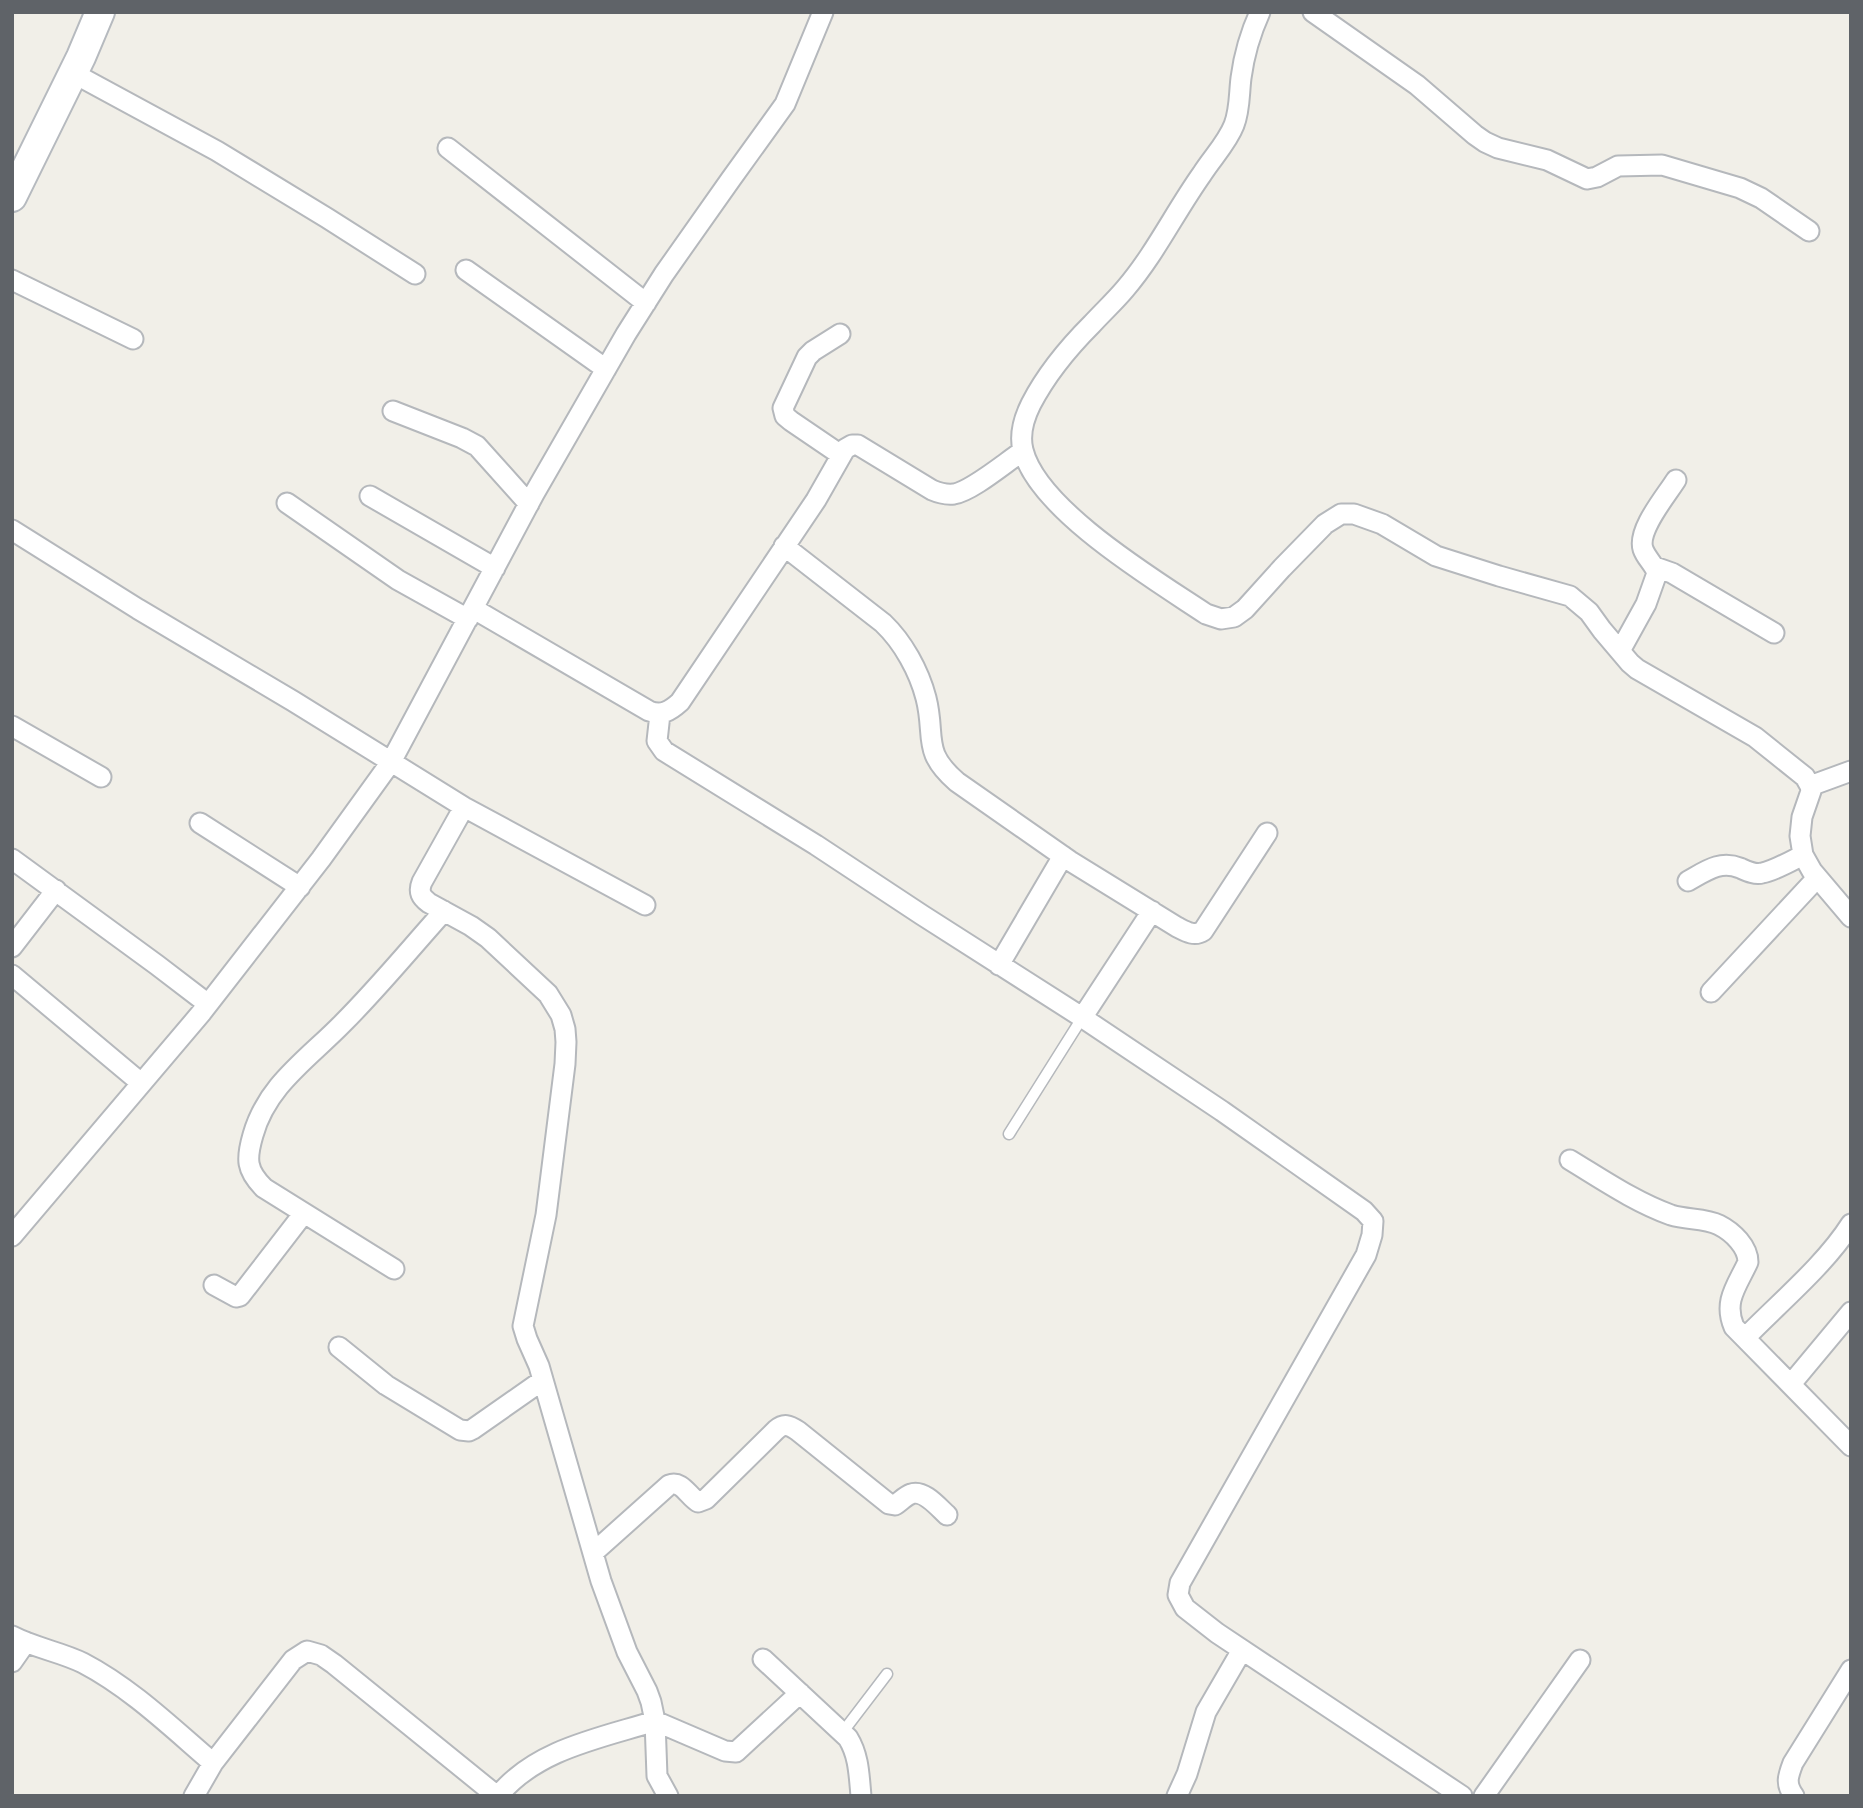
<svg xmlns="http://www.w3.org/2000/svg" width="1863" height="1808" font-family="Roboto,sans-serif">
<style>
.lines{fill:none;stroke-linecap:round;stroke-linejoin:round}
.service-casing{stroke:#b5b8bc;stroke-width:13}
.minor-casing{stroke:#b5b8bc;stroke-width:23}
.secondary-casing{stroke:#b6babf;stroke-width:32}
.service{stroke:#fff;stroke-width:10}
.minor{stroke:#fff;stroke-width:19}
.secondary{stroke:#fff;stroke-width:28}
</style>
<rect width="100%" height="100%" fill="#f1efe8"/>
<g class="lines">
<g class="service-casing">
<path id="service" d="M 1009,1134 L 1082,1018
M 842,1733 L 887,1674"/>
</g>
<g class="minor-casing">
<path id="minor" d="M 1260,12 C 1250,34 1244,55 1241,78 C 1239,94 1240,110 1234,125 C 1227,143 1212,158 1202,174 C 1175,212 1155,254 1125,289 C 1115,301 1103,312 1092,324 C 1068,348 1047,373 1031,404 C 1024,418 1019,434 1023,450 C 1038,510 1155,580 1206,614 L 1221,619 L 1234,617 L 1245,609 L 1282,568 L 1325,524 L 1341,514 L 1354,514 L 1382,524 L 1436,556 L 1499,576 L 1570,596 L 1589,612 L 1602,630 L 1630,663 L 1637,669 L 1755,737 L 1805,777 L 1810,786 L 1811,791 L 1802,817 L 1800,836 L 1803,855 L 1812,871 L 1851,917
M 1313,12 L 1417,85 L 1475,135 L 1485,142 L 1498,148 L 1547,160 L 1587,179 L 1597,177 L 1618,166 L 1662,165 L 1740,188 L 1761,198 L 1809,231
M 73,73 L 217,151 L 327,218 L 415,274
M 448,148 L 646,303
M 466,270 L 606,369
M 12,280 L 133,339
M 840,334 L 813,351 L 807,357 L 783,408 L 785,416 L 791,421 L 841,455
M 393,411 L 462,438 L 477,446 L 529,504
M 370,496 L 495,568
M 287,503 L 398,580 L 468,619
M 12,530 L 138,609 L 293,701 L 464,807 L 645,905
M 784,546 L 883,623 C 903,642 919,671 926,698 C 936,737 921,751 957,782 L 1070,861 L 1177,927 C 1185,931 1194,937 1203,931 L 1267,833
M 1655,567 L 1672,573 L 1774,633
M 474,609 L 649,711 C 662,716 670,711 680,702 L 816,500 L 845,449 L 852,445 L 858,445 L 932,490 C 939,493 946,495 954,494 C 972,491 1006,462 1023,451
M 1620,651 L 1646,604 L 1657,573 C 1654,564 1646,558 1643,549 C 1637,530 1666,496 1676,480
M 660,714 L 657,741 L 664,751 L 816,845 L 922,915 L 1077,1014 L 1222,1111 L 1364,1211 L 1373,1221 L 1372,1235 L 1366,1255 L 1180,1583 L 1178,1595 L 1185,1608 L 1217,1633 L 1462,1796
M 12,726 L 101,777
M 1810,786 L 1851,771
M 464,807 L 422,882 C 418,892 421,897 429,903 L 471,926 L 488,938 L 548,994 L 561,1015 L 565,1029 L 566,1042 L 565,1064 L 546,1215 L 523,1326 L 527,1339 L 539,1366 L 601,1581 L 627,1652 L 647,1691 L 651,1702 L 655,1721 L 657,1776 L 668,1796
M 200,823 L 300,887
M 12,859 L 157,965 L 208,1004
M 1688,881 C 1706,871 1720,860 1740,868 C 1747,871 1755,875 1762,873 C 1774,871 1791,861 1803,855
M 12,947 L 56,890
M 999,965 L 1063,856
M 12,975 L 141,1083
M 1711,992 L 1817,878
M 1082,1018 L 1152,911
M 1570,1160 C 1603,1180 1635,1202 1671,1215 C 1687,1220 1705,1218 1719,1225 C 1733,1232 1748,1247 1748,1262 C 1737,1286 1723,1301 1734,1327 L 1851,1446
M 12,1236 L 202,1012 L 321,859 L 391,762 L 534,494 L 626,334 L 664,274 L 731,179 L 785,104 L 823,12
M 394,1269 L 264,1188 C 246,1170 246,1159 253,1135 C 267,1085 308,1059 343,1023 C 378,988 410,949 444,911
M 214,1285 L 236,1297 L 240,1296 L 304,1213
M 1745,1338 C 1779,1303 1825,1265 1851,1224
M 339,1347 L 386,1385 L 460,1430 L 469,1431 L 473,1429 L 543,1380
M 1791,1384 L 1851,1312
M 593,1553 L 669,1485 C 682,1480 688,1496 698,1502 L 706,1499 L 776,1430 C 784,1423 789,1425 798,1431 L 889,1504 L 895,1505 C 900,1502 905,1496 911,1494 C 924,1489 939,1508 947,1515
M 12,1636 C 35,1648 61,1652 83,1663 C 131,1688 172,1728 213,1763
M 763,1659 L 848,1738 C 859,1756 859,1775 861,1796
M 12,1662 L 26,1642
M 194,1796 L 213,1763 L 293,1660 L 307,1651 L 321,1655 L 334,1664 L 497,1796
M 498,1796 C 536,1749 601,1738 655,1721 L 725,1751 L 736,1752 L 800,1693
M 1177,1796 L 1187,1774 L 1206,1712 L 1242,1650
M 1484,1796 L 1580,1660
M 1794,1796 C 1785,1784 1788,1776 1793,1763 L 1851,1670"/>
</g>
<g class="secondary-casing">
<path id="secondary" d="M 12,197 L 81,57 L 100,12"/>
</g>
<use href="#service" class="service"/>
<use href="#minor" class="minor"/>
<use href="#secondary" class="secondary"/>
</g>
<rect width="1863" height="1808" fill="none" stroke="#5f6368" stroke-width="28"/>
</svg>
